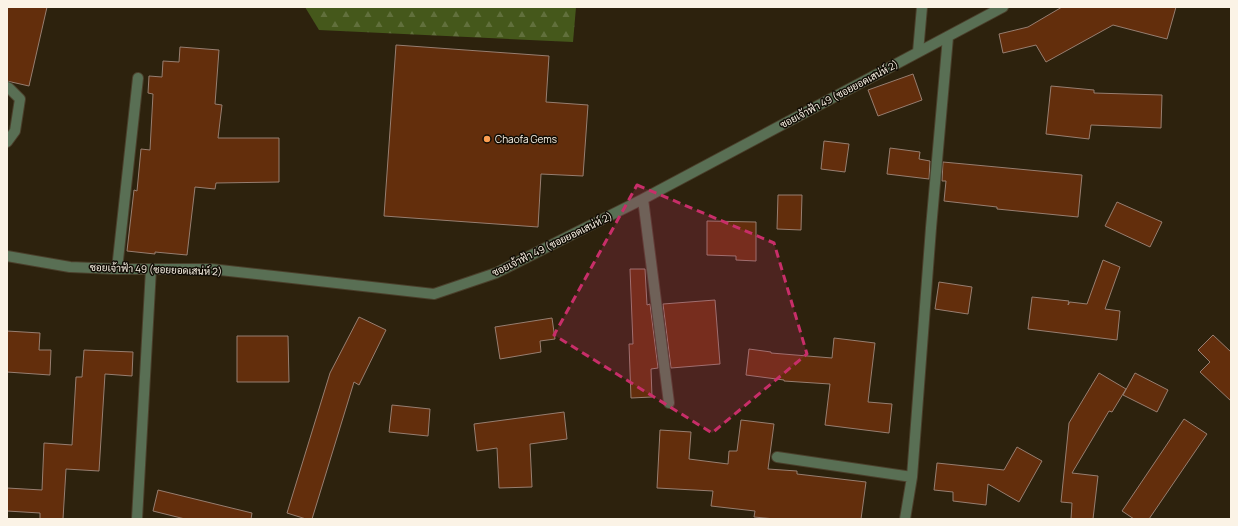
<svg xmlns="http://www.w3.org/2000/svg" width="1238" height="526" font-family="Manrope,Sarabun,sans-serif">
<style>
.forest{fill:url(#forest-firs)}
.building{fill:#632e0c;stroke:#977e70}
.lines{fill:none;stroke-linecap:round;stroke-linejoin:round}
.minor-casing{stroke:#4a3f2b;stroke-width:12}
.minor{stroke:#596f54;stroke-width:10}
.marked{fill:#c82e69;fill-opacity:0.2;stroke:#c82e69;stroke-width:3;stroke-dasharray:8 5;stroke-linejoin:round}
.poi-dot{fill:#fb9e51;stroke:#120d05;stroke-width:1.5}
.labels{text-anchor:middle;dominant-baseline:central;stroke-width:3;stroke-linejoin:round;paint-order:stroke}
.street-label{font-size:10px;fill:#fbf3e6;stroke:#120d05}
.poi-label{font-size:10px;fill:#fbf3e6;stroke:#120d05;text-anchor:start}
</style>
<defs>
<pattern id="forest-firs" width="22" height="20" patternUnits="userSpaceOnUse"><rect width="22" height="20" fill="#45581b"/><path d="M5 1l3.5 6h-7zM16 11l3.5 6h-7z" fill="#61703c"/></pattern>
</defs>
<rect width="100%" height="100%" fill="#2d220d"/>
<path class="forest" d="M 305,7 L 576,7 L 573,42 L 319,30 Z"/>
<path class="building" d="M 7,7 L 47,7 L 29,86 L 7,81 Z
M 1062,7 L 1176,7 L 1167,39 L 1113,25 L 1046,62 L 1036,45 L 1003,53 L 999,34 L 1028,27 Z
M 396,45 L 549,56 L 546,102 L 588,105 L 583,176 L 541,174 L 538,227 L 384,216 Z
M 180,47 L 219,50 L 215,104 L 222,105 L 218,138 L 279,138 L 279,182 L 216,183 L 215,189 L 195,187 L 187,255 L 155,252 L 155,254 L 127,251 L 134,190 L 137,191 L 141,149 L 150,150 L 153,94 L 148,93 L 149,76 L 162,77 L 163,61 L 179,62 Z
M 913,74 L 922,100 L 878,116 L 868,90 Z
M 1051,86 L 1094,90 L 1094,93 L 1162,95 L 1161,128 L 1091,125 L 1089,139 L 1046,134 Z
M 824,141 L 849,144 L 845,172 L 821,169 Z
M 890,148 L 920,152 L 919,159 L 930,161 L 929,179 L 887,174 Z
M 943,162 L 1082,175 L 1078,217 L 997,209 L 997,207 L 944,201 L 946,181 L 942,181 Z
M 778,195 L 802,195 L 801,230 L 777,229 Z
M 1117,202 L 1162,222 L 1150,247 L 1105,226 Z
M 707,221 L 756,222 L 756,261 L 736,260 L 736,256 L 707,255 Z
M 1103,260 L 1120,267 L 1105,309 L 1120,311 L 1117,340 L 1028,329 L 1032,297 L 1069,301 L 1068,305 L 1070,302 L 1087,304 Z
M 630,269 L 645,269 L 647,305 L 650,304 L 658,368 L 651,369 L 652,397 L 631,398 L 629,344 L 633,344 Z
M 939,282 L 972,287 L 968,314 L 935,309 Z
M 715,300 L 720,364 L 671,368 L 663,304 Z
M 359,317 L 386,330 L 359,385 L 354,382 L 312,519 L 306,519 L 287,513 L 330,373 Z
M 552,318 L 555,339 L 540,341 L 541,352 L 500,359 L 495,327 Z
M 7,331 L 40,333 L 39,350 L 51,350 L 50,375 L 7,372 Z
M 1213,335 L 1231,352 L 1231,401 L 1200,372 L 1210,362 L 1198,350 Z
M 237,336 L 288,336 L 289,382 L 237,382 Z
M 834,338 L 875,343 L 868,402 L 892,404 L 889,433 L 825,425 L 830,384 L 784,381 L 784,380 L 746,375 L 749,349 L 771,352 L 771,353 L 832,358 Z
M 84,350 L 133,352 L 132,376 L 105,374 L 99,471 L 66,469 L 63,519 L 40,519 L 40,513 L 7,511 L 7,488 L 42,490 L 44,443 L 72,445 L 76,377 L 82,377 Z
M 1099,373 L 1126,389 L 1112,412 L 1109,411 L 1072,473 L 1098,476 L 1093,519 L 1071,519 L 1072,503 L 1061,502 L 1069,423 Z
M 1135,373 L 1168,390 L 1157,412 L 1123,395 Z
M 392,405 L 430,409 L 428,436 L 389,432 Z
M 564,412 L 567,439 L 530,444 L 532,487 L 499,488 L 497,448 L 477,451 L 474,424 Z
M 1184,419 L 1207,434 L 1149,519 L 1134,519 L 1122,511 Z
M 741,420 L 774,424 L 768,469 L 797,471 L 797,474 L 866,482 L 861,519 L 775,519 L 754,517 L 755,511 L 711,506 L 713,491 L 657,488 L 660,430 L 691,432 L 689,459 L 728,464 L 729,451 L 737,451 Z
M 1017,447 L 1042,461 L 1019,502 L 988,484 L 986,505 L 953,501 L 953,492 L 934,490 L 937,463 L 1004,470 Z
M 158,490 L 252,513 L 251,519 L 185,519 L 153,511 Z"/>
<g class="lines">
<g class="minor-casing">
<path id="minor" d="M 918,52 L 922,7
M 7,87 L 9,88 L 20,99 L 15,131 L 7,142
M 643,199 L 669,403
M 7,256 L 70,267 L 117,269 L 211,269 L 434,294 L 496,273 L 569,236 L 643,199 L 1003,7
M 117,269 L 138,78
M 777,457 L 912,477
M 137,519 L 151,269
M 905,519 L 912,477 L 931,228 L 948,37"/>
</g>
<use href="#minor" class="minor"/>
</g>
<path class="marked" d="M 637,185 L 774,243 L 807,354 L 712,433 L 554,335 Z"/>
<circle class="poi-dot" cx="487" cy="139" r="4"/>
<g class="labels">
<g class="street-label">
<text transform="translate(839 94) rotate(-28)">ซอยเจ้าฟ้า 49 (ซอยยอดเสน่ห์ 2)</text>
<text transform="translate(552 244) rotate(-26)">ซอยเจ้าฟ้า 49 (ซอยยอดเสน่ห์ 2)</text>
<text transform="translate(156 269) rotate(2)">ซอยเจ้าฟ้า 49 (ซอยยอดเสน่ห์ 2)</text>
</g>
<g class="poi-label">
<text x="495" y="139">Chaofa Gems</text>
</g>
</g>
<rect width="1238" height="526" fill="none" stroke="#fbf3e6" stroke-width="16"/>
</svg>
